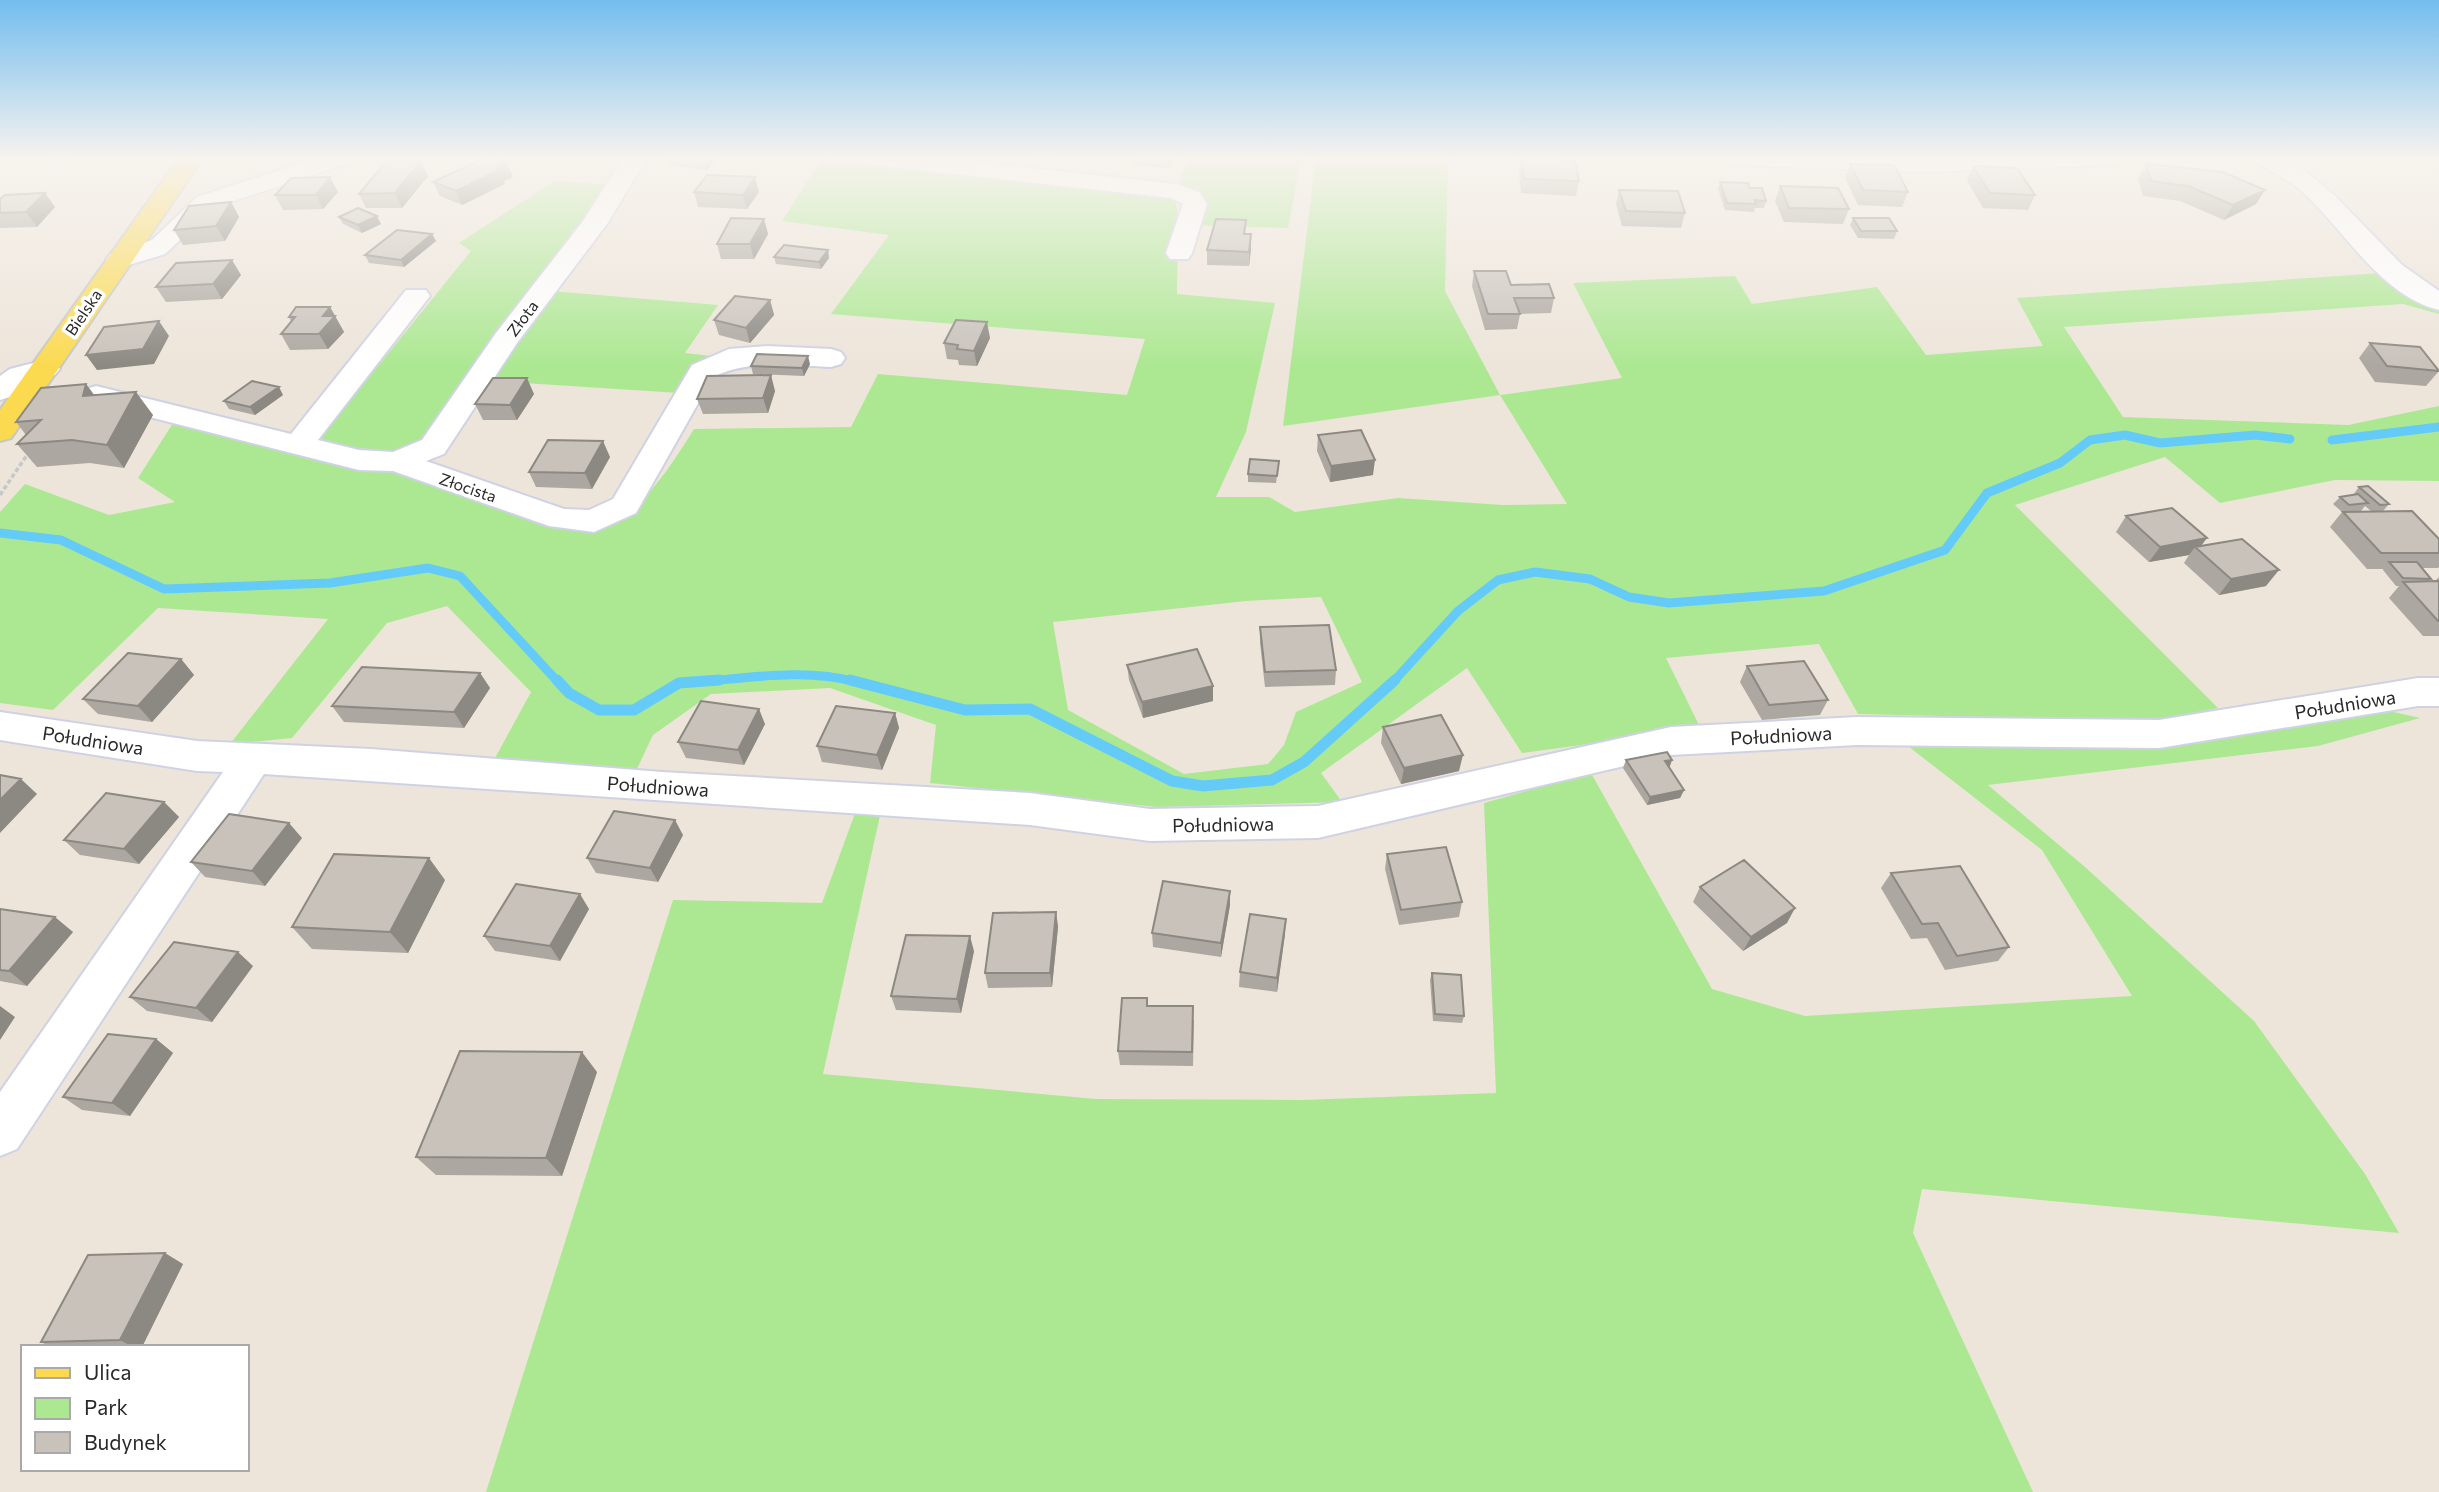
<svg xmlns="http://www.w3.org/2000/svg" width="2439" height="1492" font-family="Commissioner,sans-serif">
<style>
.green{fill:#ace892;fill-rule:evenodd}
.lines{fill:none;stroke-linecap:round;stroke-linejoin:round}
.stream-far1{stroke:#64cbf8;stroke-width:9}
.stream{stroke:#64cbf8;stroke-width:11}
.minor-casing{stroke:#cfd2e4;stroke-width:4}
.major-casing{stroke:#c7c7c7;stroke-width:4}
.path{stroke:#c7c7c7;stroke-width:3.5;stroke-dasharray:4.5 2.5;stroke-linecap:butt}
.minor{fill:#fff;fill-rule:evenodd}
.major{fill:#fbda50;fill-rule:evenodd}
.wall{fill:#aca7a0;fill-rule:evenodd}
.shaded-wall{fill:#8c8882}
.building{fill:#c8c2ba;stroke:#8c8882;stroke-width:2}
.labels{text-anchor:middle;dominant-baseline:central;stroke-width:7;stroke-linejoin:round;paint-order:stroke}
.far-street-label{font-size:16px;fill:#292929;stroke:#fff}
.street-label{font-size:19px;fill:#292929;stroke:#fff}
</style>
<rect width="100%" height="100%" fill="#ede5da"/>
<path class="green" d="M 822,158 L 1175,197 L 1178,218 L 1177,294 L 1275,303 L 1246,432 L 1216,497 L 1269,497 L 1295,512 L 1398,498 L 1503,505 L 1567,504 L 1500,395 L 1283,426 L 1316,158 L 1448,158 L 1445,291 L 1500,395 L 1622,378 L 1573,283 L 1735,276 L 1752,304 L 1877,287 L 1926,355 L 2043,346 L 2017,298 L 2382,273 L 2439,308 L 2439,314 L 2403,304 L 2064,327 L 2123,417 L 2348,425 L 2439,406 L 2439,481 L 2335,480 L 2220,503 L 2165,457 L 2015,505 L 2218,708 L 2155,721 L 1858,714 L 1819,644 L 1666,658 L 1701,729 L 1522,753 L 1467,668 L 1321,773 L 1342,802 L 1157,807 L 930,783 L 936,725 L 830,688 L 711,694 L 653,735 L 636,771 L 494,760 L 531,692 L 447,606 L 387,623 L 292,738 L 230,744 L 328,619 L 158,608 L 53,710 L 0,703 L 0,512 L 25,484 L 109,515 L 175,502 L 138,478 L 175,420 C 248,437 321,450 393,469 C 446,483 546,536 595,529 C 636,523 674,461 694,429 L 851,427 L 878,374 L 1127,395 L 1145,339 L 831,314 L 889,235 L 782,221 ZM 1321,597 L 1362,682 L 1296,712 L 1284,745 L 1268,764 L 1184,774 L 1068,710 L 1053,622 L 1246,601 Z
M 1188,158 L 1301,158 L 1288,228 L 1194,225 L 1178,186 Z
M 555,181 L 610,185 L 423,440 L 391,452 L 316,443 L 471,251 L 459,243 Z
M 551,291 L 718,305 L 685,353 L 711,356 L 679,393 L 491,381 Z
M 2376,708 L 2420,718 L 2318,746 L 1988,785 L 2085,867 L 2254,1021 L 2365,1174 L 2399,1233 L 1922,1189 L 1913,1233 L 2033,1492 L 486,1492 L 673,900 L 822,903 L 857,808 L 881,811 L 823,1074 L 1096,1099 L 1302,1100 L 1496,1093 L 1484,803 L 1591,773 L 1712,989 L 1805,1016 L 2132,996 L 2042,850 L 1904,743 Z"/>
<g class="lines">
<path class="stream-far1" d="M 2332,440 L 2439,427
M 0,533 L 61,540 L 164,589 L 330,583 L 428,568 L 460,576 L 558,682
M 697,682 C 749,678 806,668 856,682
M 1393,682 L 1458,611 L 1498,580 L 1535,572 L 1590,579 L 1629,597 L 1669,603 L 1824,591 L 1945,550 L 1987,493 L 2060,463 L 2090,440 L 2125,435 L 2160,443 L 2255,435 L 2290,439"/>
<path class="stream" d="M 557,680 L 569,693 L 599,710 L 634,710 L 679,683 L 719,680
M 850,680 L 965,710 L 1030,709 L 1172,781 L 1203,786 L 1272,780 L 1304,762 L 1395,680"/>
<g class="minor-casing">
<path id="minor" d="M 317,158 L 353,158 L 349,163 L 215,207 L 165,254 L 119,268 L 110,266 L 106,260 L 110,254 L 152,240 L 197,197 Z
M 623,158 L 647,158 L 607,224 L 517,343 L 444,454 L 426,461 L 564,509 L 589,510 L 613,499 L 692,365 L 729,349 L 767,346 L 831,349 L 841,352 L 845,358 L 841,364 L 831,367 C 790,365 751,359 713,377 L 636,513 L 594,532 L 549,526 L 393,471 L 359,470 L 86,401 L 81,395 L 86,389 L 96,386 L 291,434 L 406,290 L 426,290 L 430,296 L 318,440 L 359,450 L 393,452 L 422,440 L 496,333 L 583,221 Z
M 861,158 L 940,158 L 1176,184 L 1199,192 L 1207,204 L 1192,253 L 1188,259 L 1170,259 L 1166,253 L 1183,204 L 1171,198 L 873,165 L 865,163 Z
M 1727,158 L 2121,158 L 2117,163 L 2109,165 L 1924,172 L 1739,165 L 1731,163 Z
M 2252,158 L 2293,161 L 2335,196 L 2402,265 L 2439,291 L 2439,310 C 2378,295 2342,225 2297,187 C 2286,177 2258,166 2252,158 Z
M 45,360 L 55,363 L 60,369 L 55,375 L 30,381 L 10,397 L 0,400 L 0,376 L 10,369 Z
M 2418,678 L 2439,678 L 2439,706 L 2418,706 L 2159,748 L 1857,745 L 1671,755 L 1318,838 L 1150,841 L 1030,825 L 264,774 L 17,1149 L 0,1156 L 0,1092 L 223,772 L 197,771 L 0,740 L 0,712 L 197,741 L 371,749 L 662,772 L 1030,793 L 1150,809 L 1318,806 L 1671,727 L 1857,717 L 2159,720 Z"/>
</g>
<g class="major-casing">
<path id="major" d="M 179,158 L 203,158 L 11,438 L 0,441 L 0,410 Z"/>
</g>
<path class="path" d="M 0,495 L 29,452"/>
<use href="#minor" class="minor"/>
<use href="#major" class="major"/>
</g>
<path class="wall" d="M 45,158 L 89,158 L 88,159 L 47,161 Z
M 667,158 L 718,158 L 707,170 L 669,165 Z
M 1032,158 L 1060,158 L 1059,161 L 1032,160 Z
M 1132,158 L 1174,158 L 1170,168 L 1132,165 Z
M 1458,158 L 1514,158 L 1513,162 L 1458,161 Z
M 1521,159 L 1579,181 L 1576,196 L 1521,193 L 1519,173 Z
M 1850,164 L 1908,192 L 1902,207 L 1858,205 L 1845,178 Z
M 2146,164 L 2256,204 L 2224,220 L 2180,201 L 2143,196 L 2138,179 Z
M 1973,166 L 2035,195 L 2028,210 L 1983,208 L 1967,181 Z
M 428,176 L 402,208 L 366,208 L 359,194 Z
M 513,177 L 504,181 L 505,184 L 462,205 L 440,196 L 433,182 Z
M 1720,182 L 1749,188 L 1766,201 L 1764,208 L 1755,208 L 1754,212 L 1725,210 L 1718,189 Z
M 1780,186 L 1849,209 L 1843,224 L 1784,222 L 1775,201 Z
M 1619,190 L 1685,213 L 1681,228 L 1622,226 L 1616,204 Z
M 338,192 L 323,209 L 283,210 L 275,195 Z
M 694,192 L 759,192 L 747,209 L 698,207 Z
M 0,199 L 55,207 L 37,227 L 0,228 Z
M 231,202 L 239,217 L 225,241 L 183,245 L 174,230 Z
M 339,217 L 381,224 L 362,233 L 343,224 Z
M 1853,218 L 1897,231 L 1894,239 L 1858,238 L 1850,225 Z
M 764,219 L 768,234 L 754,259 L 721,259 L 717,244 Z
M 432,234 L 436,241 L 404,267 L 369,263 L 365,255 Z
M 1251,249 L 1249,266 L 1207,265 L 1207,250 Z
M 828,250 L 829,258 L 821,269 L 776,264 L 774,257 Z
M 1474,271 L 1511,285 L 1554,298 L 1551,313 L 1520,314 L 1517,329 L 1485,330 L 1472,286 Z
M 241,275 L 222,299 L 166,302 L 156,287 Z
M 770,300 L 774,315 L 750,343 L 719,335 L 714,320 Z
M 330,307 L 344,332 L 328,349 L 290,350 L 281,334 L 291,321 L 289,317 Z
M 990,338 L 977,366 L 959,365 L 958,360 L 947,359 L 944,343 Z
M 2370,343 L 2439,371 L 2426,386 L 2375,382 L 2359,358 Z
M 810,364 L 804,376 L 753,374 L 751,366 Z
M 86,384 L 94,395 L 153,415 L 124,468 L 90,463 L 37,467 L 17,444 L 26,435 L 16,422 Z
M 775,391 L 768,413 L 703,414 L 697,399 Z
M 534,394 L 517,420 L 483,420 L 475,404 Z
M 283,395 L 255,415 L 229,409 L 224,401 Z
M 1318,435 L 1373,475 L 1330,482 L 1317,451 Z
M 610,457 L 592,489 L 536,487 L 529,472 Z
M 1279,461 L 1276,483 L 1248,482 L 1248,474 Z
M 2359,487 L 2389,504 L 2383,511 L 2439,539 L 2439,567 L 2438,568 L 2422,568 L 2431,579 L 2429,581 L 2435,581 L 2439,577 L 2439,636 L 2423,636 L 2389,598 L 2399,586 L 2396,586 L 2383,570 L 2383,569 L 2367,569 L 2330,527 L 2342,512 L 2333,504 L 2340,497 L 2353,495 ZM 2365,506 L 2371,511 L 2351,512 L 2361,511 Z
M 2126,516 L 2201,546 L 2266,586 L 2219,595 L 2184,563 L 2189,555 L 2149,562 L 2116,532 Z
M 1260,627 L 1336,670 L 1335,685 L 1265,687 L 1260,643 Z
M 181,659 L 194,675 L 152,722 L 98,714 L 83,699 Z
M 1127,665 L 1213,686 L 1213,701 L 1143,718 L 1129,680 Z
M 1747,666 L 1828,700 L 1820,715 L 1762,720 L 1740,682 Z
M 480,673 L 490,688 L 464,728 L 344,722 L 332,706 Z
M 895,713 L 899,728 L 882,770 L 822,762 L 817,746 Z
M 765,724 L 744,765 L 686,758 L 678,742 Z
M 1383,727 L 1459,771 L 1401,784 L 1381,743 Z
M 1626,760 L 1672,760 L 1669,768 L 1684,790 L 1680,798 L 1647,805 L 1623,768 Z
M 164,802 L 179,817 L 139,864 L 80,855 L 64,840 Z
M 683,835 L 658,882 L 596,873 L 587,858 Z
M 302,838 L 265,886 L 205,877 L 191,862 Z
M 1387,854 L 1462,902 L 1459,917 L 1399,925 L 1385,869 Z
M 1891,873 L 2009,947 L 1998,961 L 1945,970 L 1927,938 L 1911,939 L 1881,888 Z
M 445,880 L 408,953 L 312,949 L 292,927 Z
M 1700,887 L 1787,923 L 1743,951 L 1693,902 Z
M 1230,905 L 1221,957 L 1153,947 L 1152,933 Z
M 0,909 L 73,932 L 27,986 L 0,981 Z
M 589,909 L 560,961 L 495,951 L 484,936 Z
M 1056,912 L 1058,927 L 1052,987 L 988,988 L 985,973 Z
M 1285,934 L 1277,992 L 1239,987 L 1240,972 Z
M 974,951 L 961,1013 L 896,1010 L 891,996 Z
M 253,966 L 212,1022 L 147,1011 L 130,997 Z
M 1432,973 L 1464,1016 L 1462,1023 L 1433,1021 L 1430,980 Z
M 1147,998 L 1148,1006 L 1194,1020 L 1193,1066 L 1120,1065 L 1118,1051 Z
M 156,1039 L 173,1053 L 130,1116 L 82,1110 L 63,1097 Z
M 597,1072 L 562,1176 L 436,1175 L 416,1157 Z
M 183,1264 L 142,1347 L 50,1347 L 41,1342 Z"/>
<path class="shaded-wall" d="M 704,158 L 718,158 L 707,170 Z
M 1170,158 L 1174,158 L 1170,168 Z
M 421,161 L 428,176 L 402,208 L 395,193 Z
M 507,162 L 513,177 L 504,181 L 505,184 L 462,205 L 456,191 Z
M 330,177 L 338,192 L 323,209 L 316,195 Z
M 755,177 L 759,192 L 747,209 L 743,195 Z
M 2265,190 L 2256,204 L 2224,220 L 2233,205 Z
M 45,193 L 55,207 L 37,227 L 26,212 Z
M 231,202 L 239,217 L 225,241 L 216,226 Z
M 377,216 L 381,224 L 362,233 L 358,225 Z
M 764,219 L 768,234 L 754,259 L 750,244 Z
M 432,234 L 436,241 L 404,267 L 401,260 Z
M 1251,234 L 1251,249 L 1249,266 L 1249,252 Z
M 828,250 L 829,258 L 821,269 L 819,262 Z
M 232,260 L 241,275 L 222,299 L 213,284 Z
M 770,300 L 774,315 L 750,343 L 746,328 Z
M 330,307 L 344,332 L 328,349 L 319,334 L 323,316 Z
M 159,321 L 169,336 L 154,364 L 97,370 L 86,355 Z
M 987,322 L 990,338 L 977,366 L 974,351 Z
M 808,356 L 810,364 L 804,376 L 802,368 Z
M 771,375 L 775,391 L 768,413 L 763,398 Z
M 527,378 L 534,394 L 517,420 L 510,405 Z
M 86,384 L 103,407 L 83,396 Z
M 279,387 L 283,395 L 255,415 L 250,407 Z
M 136,392 L 153,415 L 124,468 L 107,445 Z
M 603,441 L 610,457 L 592,489 L 585,473 Z
M 1375,460 L 1373,475 L 1330,482 L 1331,466 Z
M 2207,538 L 2198,550 L 2195,547 L 2189,555 L 2149,562 L 2160,547 Z
M 2279,570 L 2266,586 L 2219,595 L 2231,579 Z
M 181,659 L 194,675 L 152,722 L 138,706 Z
M 480,673 L 490,688 L 464,728 L 454,712 Z
M 1213,686 L 1213,701 L 1143,718 L 1142,702 Z
M 759,709 L 765,724 L 744,765 L 738,750 Z
M 895,713 L 899,728 L 882,770 L 877,755 Z
M 1463,755 L 1459,771 L 1401,784 L 1404,768 Z
M 1672,760 L 1669,768 L 1665,761 Z
M 21,779 L 37,794 L 0,833 L 0,800 Z
M 1684,790 L 1680,798 L 1647,805 L 1650,797 Z
M 164,802 L 179,817 L 139,864 L 124,849 Z
M 675,820 L 683,835 L 658,882 L 650,868 Z
M 289,823 L 302,838 L 265,886 L 252,871 Z
M 429,858 L 445,880 L 408,953 L 390,932 Z
M 1230,891 L 1230,905 L 1221,957 L 1221,943 Z
M 580,894 L 589,909 L 560,961 L 550,946 Z
M 1795,908 L 1787,923 L 1743,951 L 1751,937 Z
M 1056,912 L 1058,927 L 1052,987 L 1050,973 Z
M 55,917 L 73,932 L 27,986 L 9,971 Z
M 1286,919 L 1285,934 L 1277,992 L 1277,978 Z
M 970,936 L 974,951 L 961,1013 L 957,999 Z
M 238,952 L 253,966 L 212,1022 L 196,1008 Z
M 0,1006 L 15,1017 L 0,1040 Z
M 156,1039 L 173,1053 L 130,1116 L 112,1103 Z
M 582,1052 L 597,1072 L 562,1176 L 546,1158 Z
M 165,1253 L 183,1264 L 142,1347 L 133,1347 L 120,1340 Z"/>
<path class="building" d="M 484,158 L 497,158 L 507,162 L 495,168 L 499,170 L 456,191 L 433,182 Z
M 1521,159 L 1575,161 L 1579,181 L 1524,179 Z
M 421,161 L 395,193 L 359,194 L 386,162 Z
M 1850,164 L 1894,165 L 1908,192 L 1863,190 Z
M 2146,164 L 2223,172 L 2265,190 L 2233,205 L 2188,186 L 2151,181 Z
M 1973,166 L 2017,168 L 2035,195 L 1990,193 Z
M 707,175 L 755,177 L 743,195 L 694,192 Z
M 330,177 L 316,195 L 275,195 L 291,178 Z
M 1720,182 L 1748,183 L 1749,188 L 1762,188 L 1766,201 L 1755,200 L 1756,204 L 1727,203 Z
M 1780,186 L 1838,188 L 1849,209 L 1789,208 Z
M 1619,190 L 1678,191 L 1685,213 L 1626,211 Z
M 45,193 L 26,212 L 0,213 L 0,199 L 5,195 Z
M 231,202 L 216,226 L 174,230 L 189,206 Z
M 358,208 L 377,216 L 358,225 L 339,217 Z
M 731,218 L 764,219 L 750,244 L 717,244 Z
M 1853,218 L 1889,218 L 1897,231 L 1861,231 Z
M 1216,219 L 1246,220 L 1244,234 L 1251,234 L 1249,252 L 1207,250 Z
M 397,230 L 432,234 L 401,260 L 365,255 Z
M 784,245 L 828,250 L 819,262 L 774,257 Z
M 232,260 L 213,284 L 156,287 L 176,263 Z
M 1474,271 L 1506,271 L 1511,285 L 1549,284 L 1554,298 L 1514,298 L 1520,314 L 1488,314 Z
M 735,296 L 770,300 L 746,328 L 714,320 Z
M 296,307 L 330,307 L 323,316 L 335,316 L 319,334 L 281,334 L 295,317 L 289,317 Z
M 956,320 L 987,322 L 974,351 L 957,349 L 958,345 L 944,343 Z
M 159,321 L 143,349 L 86,355 L 104,327 Z
M 2370,343 L 2420,347 L 2439,371 L 2387,366 Z
M 757,354 L 808,356 L 802,368 L 751,366 Z
M 771,375 L 763,398 L 697,399 L 707,376 Z
M 493,378 L 527,378 L 510,405 L 475,404 Z
M 252,381 L 279,387 L 250,407 L 224,401 Z
M 86,384 L 83,396 L 136,392 L 107,445 L 72,440 L 17,444 L 41,420 L 16,422 L 41,388 Z
M 1361,430 L 1375,460 L 1331,466 L 1318,435 Z
M 548,440 L 603,441 L 585,473 L 529,472 Z
M 1250,459 L 1279,461 L 1277,476 L 1248,474 Z
M 2368,486 L 2389,504 L 2380,505 L 2359,487 Z
M 2358,494 L 2368,503 L 2349,505 L 2340,497 Z
M 2172,508 L 2207,538 L 2160,547 L 2126,516 Z
M 2412,511 L 2439,539 L 2439,553 L 2381,553 L 2343,512 Z
M 2242,539 L 2279,570 L 2231,579 L 2195,547 Z
M 2389,562 L 2417,562 L 2431,579 L 2403,578 Z
M 2439,581 L 2439,621 L 2438,621 L 2403,582 Z
M 1329,625 L 1336,670 L 1265,672 L 1260,627 Z
M 1197,649 L 1213,686 L 1142,702 L 1127,665 Z
M 128,653 L 181,659 L 138,706 L 83,699 Z
M 1804,661 L 1828,700 L 1769,705 L 1747,666 Z
M 362,667 L 480,673 L 454,712 L 332,706 Z
M 701,701 L 759,709 L 738,750 L 678,742 Z
M 836,706 L 895,713 L 877,755 L 817,746 Z
M 1441,715 L 1463,755 L 1404,768 L 1383,727 Z
M 1667,752 L 1672,760 L 1665,761 L 1684,790 L 1650,797 L 1626,760 Z
M 0,775 L 21,779 L 0,800 Z
M 106,793 L 164,802 L 124,849 L 64,840 Z
M 614,811 L 675,820 L 650,868 L 587,858 Z
M 229,814 L 289,823 L 252,871 L 191,862 Z
M 1446,847 L 1462,902 L 1401,910 L 1387,854 Z
M 334,854 L 429,858 L 390,932 L 292,927 Z
M 1744,860 L 1795,908 L 1751,937 L 1700,887 Z
M 1960,866 L 2009,947 L 1957,956 L 1938,923 L 1922,924 L 1891,873 Z
M 1163,881 L 1230,891 L 1221,943 L 1152,933 Z
M 516,884 L 580,894 L 550,946 L 484,936 Z
M 0,909 L 55,917 L 9,971 L 0,970 Z
M 1056,912 L 1050,973 L 985,973 L 993,913 Z
M 1250,914 L 1286,919 L 1277,978 L 1240,972 Z
M 906,935 L 970,936 L 957,999 L 891,996 Z
M 174,942 L 238,952 L 196,1008 L 130,997 Z
M 1432,973 L 1461,975 L 1464,1016 L 1435,1014 Z
M 1122,998 L 1147,998 L 1147,1006 L 1193,1006 L 1192,1052 L 1118,1051 Z
M 108,1034 L 156,1039 L 112,1103 L 63,1097 Z
M 460,1051 L 582,1052 L 546,1158 L 416,1157 Z
M 165,1253 L 120,1340 L 41,1342 L 88,1255 Z"/>
<linearGradient id="sky" x2="0" y2="1"><stop stop-color="#73bdee"/><stop offset="0.43" stop-color="#f7f3ee"/><stop offset="1" stop-color="#f7f3ee" stop-opacity="0"/></linearGradient>
<rect width="2439" height="367" fill="url(#sky)"/>
<g class="labels">
<g class="far-street-label">
<text transform="translate(83 312) rotate(-56)">Bielska</text>
<text transform="translate(522 318) rotate(-53)">Złota</text>
<text transform="translate(468 487) rotate(19)">Złocista</text>
</g>
<g class="street-label">
<text transform="translate(2345 704) rotate(-9)">Południowa</text>
<text transform="translate(1781 735) rotate(-3)">Południowa</text>
<text transform="translate(93 740) rotate(9)">Południowa</text>
<text transform="translate(658 786) rotate(4)">Południowa</text>
<text transform="translate(1223 824) rotate(-1)">Południowa</text>
</g>
</g>
<rect x="21" y="1345" width="228" height="126" fill="#ffffff" stroke="#a9a9a9" stroke-width="2"/>
<rect x="35" y="1368" width="35" height="10" fill="#fbda50" stroke="#a9a9a9" stroke-width="2"/>
<text x="84" y="1380" font-size="21" fill="#292929">Ulica</text>
<rect x="35" y="1398" width="35" height="21" fill="#ace892" stroke="#a9a9a9" stroke-width="2"/>
<text x="84" y="1415" font-size="21" fill="#292929">Park</text>
<rect x="35" y="1432" width="35" height="21" fill="#c8c2ba" stroke="#a9a9a9" stroke-width="2"/>
<text x="84" y="1450" font-size="21" fill="#292929">Budynek</text>
</svg>
